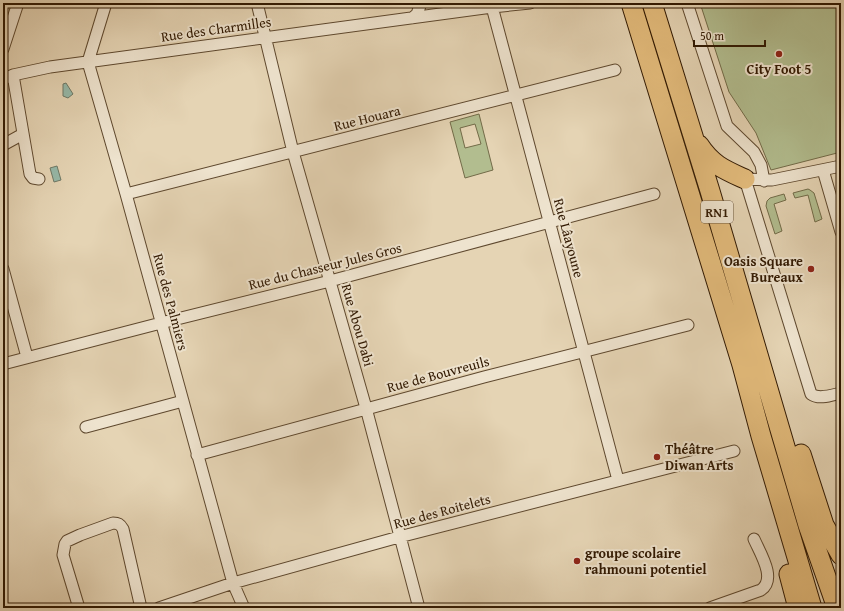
<svg xmlns="http://www.w3.org/2000/svg" width="844" height="611" font-family="'Gentium Book Plus',serif">
<style>
.green{fill:#b2bd8f;stroke:#726b48;fill-rule:evenodd}
.water{fill:#96b9a9;stroke:#6e7966}
.lines{fill:none;stroke-linecap:round;stroke-linejoin:round}
.street-casing{stroke:#5e482e;stroke-width:13}
.highway-casing{stroke:#311902;stroke-width:21}
.street{stroke:#eee3ce;stroke-width:11}
.highway{stroke:#e2ba7a;stroke-width:19}
.poi-dot{fill:#8f2418;stroke:#eee3ce;stroke-width:1.5}
.labels{text-anchor:middle;dominant-baseline:central;stroke-width:4;stroke-linejoin:round;paint-order:stroke}
.shield{fill:#eee3ce;stroke:#6a563f;stroke-width:1}
.shield-label{font-size:13px;font-weight:bold;fill:#311902}
.street-label{font-size:14px;fill:#311902;stroke:#eee3ce}
.poi-label{font-size:14px;font-weight:bold;fill:#311902;stroke:#eee3ce;text-anchor:start}
</style>
<rect width="100%" height="100%" fill="#e5d4b4"/>
<filter id="stains"><feTurbulence type="fractalNoise" baseFrequency=".005" numOctaves="4"/><feColorMatrix values="0 0 0 0 .2 0 0 0 0 .09 0 0 0 0 .02 0 0 0 .5 -.17"/></filter>
<radialGradient id="worn" r=".72"><stop offset=".6" stop-color="#630" stop-opacity="0"/><stop offset="1" stop-color="#630" stop-opacity=".3"/></radialGradient>
<path class="green" d="M 700,3 L 841,3 L 841,152 L 771,170 L 756,133 L 729,92 Z
M 479,114 L 493,170 L 465,178 L 450,122 ZM 475,124 L 481,144 L 465,148 L 460,128 Z
M 808,189 L 810,190 L 814,193 L 822,219 L 815,222 L 808,195 L 795,198 L 793,193 Z
M 784,194 L 786,200 L 774,204 L 782,231 L 775,234 L 766,206 L 767,201 L 770,198 Z"/>
<path class="water" d="M 66,83 L 73,94 L 68,98 L 63,96 L 63,84 Z
M 57,166 L 61,180 L 54,182 L 50,168 Z"/>
<g class="lines">
<g class="street-casing">
<path id="street" d="M 106,3 L 88,62 L 126,194 L 233,583 L 244,608
M 257,3 L 293,152 L 366,408 L 419,608
M 491,3 L 618,480
M 687,3 L 727,126 L 754,152 L 761,165 L 764,181
M 412,18 L 417,14 L 421,3
M 3,49 L 18,3
M 13,75 L 30,174 L 33,178 L 39,179
M 3,79 L 13,75 L 50,67 L 492,7 L 530,3
M 3,145 L 23,134
M 841,166 L 772,180 L 745,179 L 811,394 C 819,400 832,395 841,393
M 823,170 L 841,232
M 126,194 L 615,70
M 3,269 L 27,357
M 3,364 L 161,323 L 330,281 L 654,194
M 86,427 L 183,401
M 197,455 L 484,377 L 688,325
M 79,608 L 63,555 L 65,544 L 67,541 L 80,535 L 113,523 C 118,523 120,524 123,529 L 141,608
M 159,608 L 233,583 L 399,537 L 734,451
M 710,608 L 761,590 C 777,579 760,553 754,539"/>
</g>
<g class="highway-casing">
<path id="highway" d="M 631,3 L 742,365 L 761,436 L 812,608
M 652,3 L 710,191 L 808,525 L 837,608
M 699,145 C 712,165 725,170 745,179
M 801,454 L 824,525 L 841,555
M 789,574 L 798,608"/>
</g>
<use href="#street" class="street"/>
<use href="#highway" class="highway"/>
</g>
<g class="poi-dot">
<circle cx="779" cy="54" r="4"/>
<circle cx="811" cy="269" r="4"/>
<circle cx="657" cy="457" r="4"/>
<circle cx="577" cy="561" r="4"/>
</g>
<g class="labels">
<rect class="shield" x="701" y="201" width="32" height="22" rx="3"/>
<g class="shield-label">
<text x="717" y="212">RN1</text>
</g>
<g class="street-label">
<text transform="translate(216 29) rotate(-8)">Rue des Charmilles</text>
<text transform="translate(367 118) rotate(-14)">Rue Houara</text>
<text transform="translate(569 238) rotate(75)">Rue Lâayoune</text>
<text transform="translate(325 266) rotate(-14)">Rue du Chasseur Jules Gros</text>
<text transform="translate(171 302) rotate(75)">Rue des Palmiers</text>
<text transform="translate(358 325) rotate(74)">Rue Abou Dabi</text>
<text transform="translate(438 374) rotate(-15)">Rue de Bouvreuils</text>
<text transform="translate(442 511) rotate(-15)">Rue des Roitelets</text>
</g>
<g class="poi-label">
<text x="779" y="69" text-anchor="middle">City Foot 5</text>
<text x="803" y="261" text-anchor="end">Oasis Square<tspan x="803" dy="16">Bureaux</tspan></text>
<text x="665" y="449">Théâtre<tspan x="665" dy="16">Diwan Arts</tspan></text>
<text x="585" y="553">groupe scolaire<tspan x="585" dy="16">rahmouni potentiel</tspan></text>
</g>
</g>
<rect width="844" height="611" fill="none" stroke="#e5d4b4" stroke-width="16"/>
<rect x="4" y="4" width="836" height="603" fill="none" stroke="#311902" stroke-width="2"/>
<rect x="8" y="8" width="828" height="595" fill="none" stroke="#311902"/>
<path d="M694 40v6h71v-6" fill="none" stroke="#311902" stroke-width="2"/>
<text x="700" y="40" font-size="12" fill="#311902" stroke="#eee3ce" stroke-width="3" paint-order="stroke">50 m</text>
<rect width="100%" height="100%" filter="url(#stains)"/>
<rect width="100%" height="100%" fill="url(#worn)"/>
</svg>
